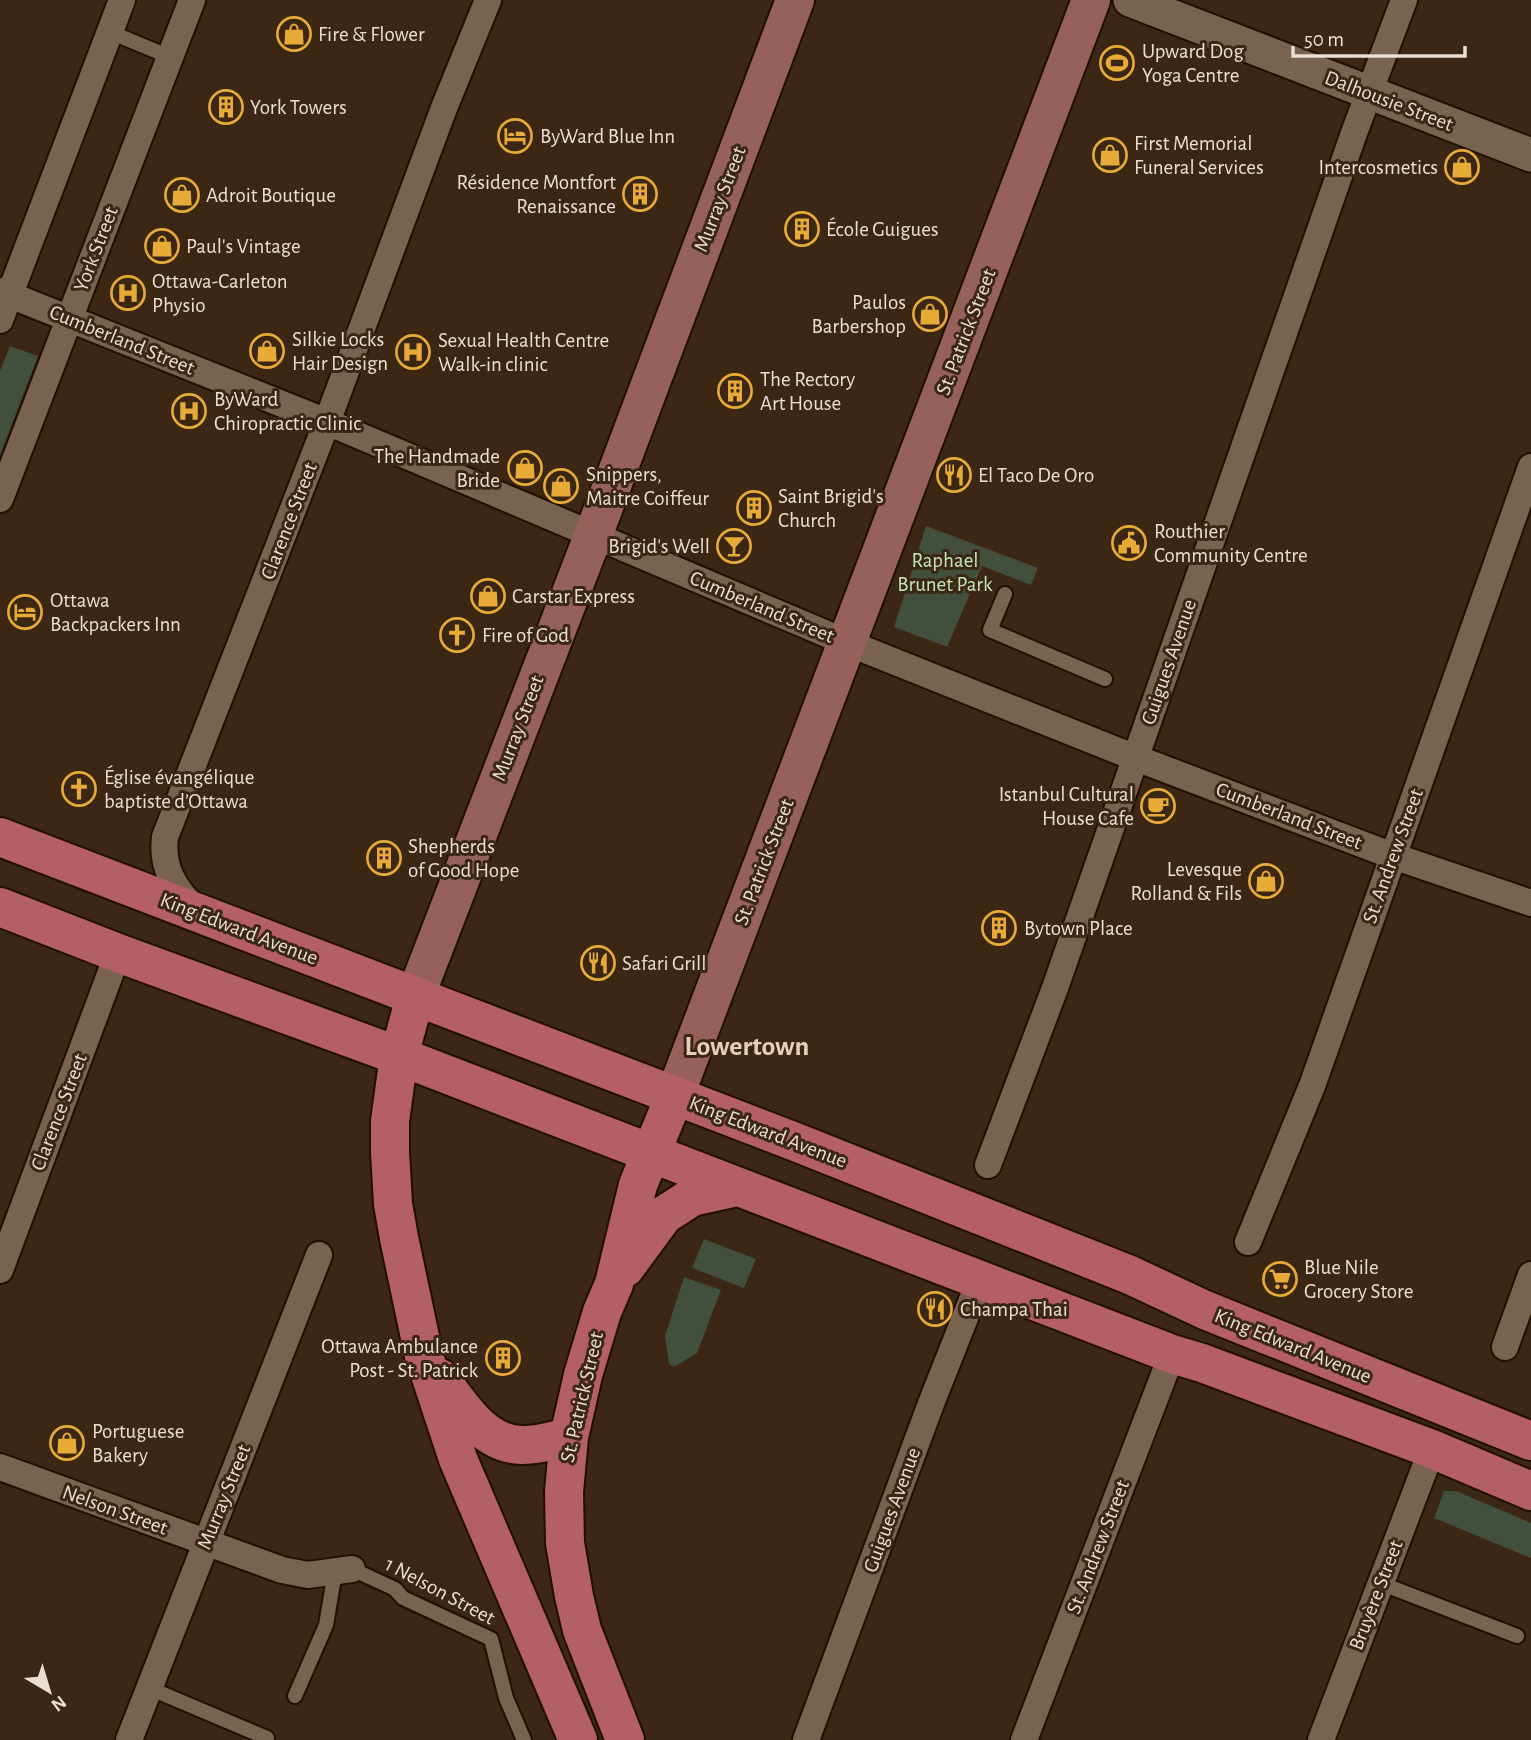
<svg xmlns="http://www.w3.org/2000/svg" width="1531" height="1740" font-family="'Alegreya Sans',sans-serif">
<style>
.green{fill:#414f3c}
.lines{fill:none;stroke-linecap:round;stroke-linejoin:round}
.service-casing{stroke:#220f00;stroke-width:18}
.minor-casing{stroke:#220f00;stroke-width:30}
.tertiary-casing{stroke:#220f00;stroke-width:37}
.secondary-casing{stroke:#220f00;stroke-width:42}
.primary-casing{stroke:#220f00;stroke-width:42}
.service{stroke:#7a634e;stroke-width:14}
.minor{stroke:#7a634e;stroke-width:26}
.tertiary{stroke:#7a634e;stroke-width:33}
.secondary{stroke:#966159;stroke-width:38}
.primary{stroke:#b35f64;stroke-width:38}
.labels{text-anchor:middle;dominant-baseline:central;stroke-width:6;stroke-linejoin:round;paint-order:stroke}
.poi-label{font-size:21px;fill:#ebded2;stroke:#3b2714;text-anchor:start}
.street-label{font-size:21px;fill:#ebded2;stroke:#3b2714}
.park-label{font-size:21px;fill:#c2e5b7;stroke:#3b2714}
.district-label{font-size:28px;font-weight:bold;fill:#e8ceb6;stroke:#3b2714}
</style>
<rect width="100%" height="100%" fill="#3b2714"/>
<path class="green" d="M 10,346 L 38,356 L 0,455 L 0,371 Z
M 926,526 L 1038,568 L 1031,585 L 982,566 L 947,647 L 894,627 Z
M 704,1239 L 756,1259 L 744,1288 L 692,1268 Z
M 684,1277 L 721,1290 L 697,1353 L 674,1367 L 669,1364 L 665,1336 Z
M 1444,1491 L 1456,1491 L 1531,1523 L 1531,1558 L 1434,1518 Z"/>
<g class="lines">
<g class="service-casing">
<path id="service" d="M 110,32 L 170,57
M 1005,594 L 990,630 L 1105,679
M 352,1569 L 395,1589 L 403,1598 L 491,1639 L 506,1698 L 524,1740
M 1380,1583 L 1517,1636
M 149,1688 L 267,1738
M 295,1696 L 326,1625 L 335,1572"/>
</g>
<g class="minor-casing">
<path id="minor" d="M 0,291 L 327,422 L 848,643 L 1136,758 L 1393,856 L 1531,903
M 0,320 L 122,0
M 0,499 L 192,0
M 196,910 C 175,889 161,868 165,837 L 327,422 L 444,108 L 488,0
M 988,1165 L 1055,988 L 1354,133 L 1404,0
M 1248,1242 L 1312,1086 L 1531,467
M 0,1270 L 118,953
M 1505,1347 L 1531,1275
M 0,1467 L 282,1570 L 308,1575 L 352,1569
M 129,1740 L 319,1255
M 806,1740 L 932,1401 L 980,1280
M 1024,1740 L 1172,1354
M 1321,1740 L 1432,1449"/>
</g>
<g class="tertiary-casing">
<path id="tertiary" d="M 1130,0 L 1531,155"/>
</g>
<g class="secondary-casing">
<path id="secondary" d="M 415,997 L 593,536 L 795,0
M 675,1095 L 1091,0"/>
</g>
<g class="primary-casing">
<path id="primary" d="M 0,837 L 793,1141 L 1130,1275 L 1205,1310 L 1531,1441
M 0,907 L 118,953 L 399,1056 L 1172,1354 L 1202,1363 L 1432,1449 L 1531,1491
M 415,997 L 399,1056 L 390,1121 L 390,1152 L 393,1204 L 399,1238 L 424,1356 L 458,1459 L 578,1740
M 625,1268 L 664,1215 L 692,1197 L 737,1187
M 440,1378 C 460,1405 483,1444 521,1445 C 537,1446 554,1440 569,1437
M 625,1740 L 582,1630 L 574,1596 L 565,1543 L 564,1492 L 569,1437 L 583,1375 L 602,1312 L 614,1284 L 638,1185 L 675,1095"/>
</g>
<use href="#service" class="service"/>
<use href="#minor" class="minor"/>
<use href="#tertiary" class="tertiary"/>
<use href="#secondary" class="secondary"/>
<use href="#primary" class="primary"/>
</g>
<defs>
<g id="shop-ring" transform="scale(1.75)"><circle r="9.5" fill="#3b2714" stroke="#e9ab38" stroke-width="1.5"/><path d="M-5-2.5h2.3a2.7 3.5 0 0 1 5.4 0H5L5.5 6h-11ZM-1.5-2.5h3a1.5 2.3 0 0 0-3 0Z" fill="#e9ab38"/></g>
<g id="stadium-ring" transform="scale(1.75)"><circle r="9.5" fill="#3b2714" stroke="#e9ab38" stroke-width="1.5"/><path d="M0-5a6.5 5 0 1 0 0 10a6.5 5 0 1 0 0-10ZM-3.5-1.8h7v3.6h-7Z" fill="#e9ab38"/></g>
<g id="building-ring" transform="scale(1.75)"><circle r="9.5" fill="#3b2714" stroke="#e9ab38" stroke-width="1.5"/><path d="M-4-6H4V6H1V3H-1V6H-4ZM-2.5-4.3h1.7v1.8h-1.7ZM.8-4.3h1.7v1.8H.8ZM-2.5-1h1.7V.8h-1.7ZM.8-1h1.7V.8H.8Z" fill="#e9ab38"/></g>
<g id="hotel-ring" transform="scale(1.75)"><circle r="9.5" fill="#3b2714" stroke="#e9ab38" stroke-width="1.5"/><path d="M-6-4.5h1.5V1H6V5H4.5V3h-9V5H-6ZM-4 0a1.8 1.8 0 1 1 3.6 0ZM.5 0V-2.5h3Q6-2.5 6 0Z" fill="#e9ab38"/></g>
<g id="hospital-ring" transform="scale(1.75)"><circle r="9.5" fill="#3b2714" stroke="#e9ab38" stroke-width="1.5"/><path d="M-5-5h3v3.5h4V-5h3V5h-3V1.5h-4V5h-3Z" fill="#e9ab38"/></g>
<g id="restaurant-ring" transform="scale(1.75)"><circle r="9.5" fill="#3b2714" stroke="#e9ab38" stroke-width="1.5"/><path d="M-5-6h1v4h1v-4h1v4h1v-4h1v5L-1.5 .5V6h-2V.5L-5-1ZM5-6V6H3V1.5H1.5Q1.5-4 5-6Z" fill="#e9ab38"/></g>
<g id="civic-ring" transform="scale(1.75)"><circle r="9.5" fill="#3b2714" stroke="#e9ab38" stroke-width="1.5"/><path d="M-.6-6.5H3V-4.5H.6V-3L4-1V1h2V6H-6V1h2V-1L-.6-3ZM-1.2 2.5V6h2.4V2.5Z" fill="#e9ab38"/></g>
<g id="bar-ring" transform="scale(1.75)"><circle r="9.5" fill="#3b2714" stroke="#e9ab38" stroke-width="1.5"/><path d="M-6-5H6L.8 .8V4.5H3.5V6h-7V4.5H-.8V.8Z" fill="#e9ab38"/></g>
<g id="church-ring" transform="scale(1.75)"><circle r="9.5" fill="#3b2714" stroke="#e9ab38" stroke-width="1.5"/><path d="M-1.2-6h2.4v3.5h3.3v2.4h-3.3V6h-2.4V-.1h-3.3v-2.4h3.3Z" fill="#e9ab38"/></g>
<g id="cafe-ring" transform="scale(1.75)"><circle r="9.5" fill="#3b2714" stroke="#e9ab38" stroke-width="1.5"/><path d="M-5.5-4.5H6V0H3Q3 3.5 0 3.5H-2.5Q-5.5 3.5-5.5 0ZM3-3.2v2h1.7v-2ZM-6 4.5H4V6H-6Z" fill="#e9ab38"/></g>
<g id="supermarket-ring" transform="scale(1.75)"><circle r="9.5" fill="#3b2714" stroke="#e9ab38" stroke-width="1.5"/><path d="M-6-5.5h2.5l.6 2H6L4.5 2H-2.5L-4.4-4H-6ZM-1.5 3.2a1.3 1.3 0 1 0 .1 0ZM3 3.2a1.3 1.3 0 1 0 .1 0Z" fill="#e9ab38"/></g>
</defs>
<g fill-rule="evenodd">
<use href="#shop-ring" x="294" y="34"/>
<use href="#stadium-ring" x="1117" y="63"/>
<use href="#building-ring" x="226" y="107"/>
<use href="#hotel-ring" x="515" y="136"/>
<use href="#shop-ring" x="1110" y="155"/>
<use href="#shop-ring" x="1462" y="167"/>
<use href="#building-ring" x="640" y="194"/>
<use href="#shop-ring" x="182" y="195"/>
<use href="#building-ring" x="802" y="229"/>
<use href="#shop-ring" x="162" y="246"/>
<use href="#hospital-ring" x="128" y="293"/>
<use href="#shop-ring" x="930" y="314"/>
<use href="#shop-ring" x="267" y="351"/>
<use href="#hospital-ring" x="413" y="352"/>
<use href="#building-ring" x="735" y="391"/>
<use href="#hospital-ring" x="189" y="411"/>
<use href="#shop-ring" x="525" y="468"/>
<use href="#restaurant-ring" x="954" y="475"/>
<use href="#shop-ring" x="561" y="486"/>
<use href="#building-ring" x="754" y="508"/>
<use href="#civic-ring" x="1129" y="543"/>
<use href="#bar-ring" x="734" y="546"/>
<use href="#shop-ring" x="488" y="596"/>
<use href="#hotel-ring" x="25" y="612"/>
<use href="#church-ring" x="457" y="635"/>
<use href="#church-ring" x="79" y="789"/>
<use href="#cafe-ring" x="1158" y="806"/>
<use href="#building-ring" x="384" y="858"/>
<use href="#shop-ring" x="1266" y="881"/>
<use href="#building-ring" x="999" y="928"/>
<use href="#restaurant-ring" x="598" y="963"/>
<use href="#supermarket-ring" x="1280" y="1279"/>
<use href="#restaurant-ring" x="935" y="1309"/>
<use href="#building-ring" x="503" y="1358"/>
<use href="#shop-ring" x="67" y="1443"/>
</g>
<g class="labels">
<g class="poi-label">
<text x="318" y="34">Fire &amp; Flower</text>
<text x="1142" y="51">Upward Dog<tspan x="1142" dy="24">Yoga Centre</tspan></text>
<text x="250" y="107">York Towers</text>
<text x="540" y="136">ByWard Blue Inn</text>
<text x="1134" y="143">First Memorial<tspan x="1134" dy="24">Funeral Services</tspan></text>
<text x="1438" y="167" text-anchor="end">Intercosmetics</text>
<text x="616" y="182" text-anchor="end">Résidence Montfort<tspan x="616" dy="24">Renaissance</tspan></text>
<text x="206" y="195">Adroit Boutique</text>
<text x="826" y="229">École Guigues</text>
<text x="186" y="246">Paul's Vintage</text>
<text x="152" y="281">Ottawa-Carleton<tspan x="152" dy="24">Physio</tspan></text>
<text x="906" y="302" text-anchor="end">Paulos<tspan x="906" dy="24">Barbershop</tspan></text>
<text x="292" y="339">Silkie Locks<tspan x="292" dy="24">Hair Design</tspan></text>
<text x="438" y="340">Sexual Health Centre<tspan x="438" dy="24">Walk-in clinic</tspan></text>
<text x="760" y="379">The Rectory<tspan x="760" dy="24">Art House</tspan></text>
<text x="214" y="399">ByWard<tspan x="214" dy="24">Chiropractic Clinic</tspan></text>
<text x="500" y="456" text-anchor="end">The Handmade<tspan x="500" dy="24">Bride</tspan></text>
<text x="586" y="474">Snippers,<tspan x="586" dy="24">Maitre Coiffeur</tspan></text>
<text x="978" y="475">El Taco De Oro</text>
<text x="778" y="496">Saint Brigid's<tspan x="778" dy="24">Church</tspan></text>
<text x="1154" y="531">Routhier<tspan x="1154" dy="24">Community Centre</tspan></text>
<text x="710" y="546" text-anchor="end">Brigid's Well</text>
<text x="512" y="596">Carstar Express</text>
<text x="50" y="600">Ottawa<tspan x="50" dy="24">Backpackers Inn</tspan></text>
<text x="482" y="635">Fire of God</text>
<text x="104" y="777">Église évangélique<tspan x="104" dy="24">baptiste d’Ottawa</tspan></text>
<text x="1134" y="794" text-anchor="end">Istanbul Cultural<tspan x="1134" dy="24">House Cafe</tspan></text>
<text x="408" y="846">Shepherds<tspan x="408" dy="24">of Good Hope</tspan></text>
<text x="1242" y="869" text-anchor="end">Levesque<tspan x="1242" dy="24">Rolland &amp; Fils</tspan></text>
<text x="1024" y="928">Bytown Place</text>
<text x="622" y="963">Safari Grill</text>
<text x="1304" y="1267">Blue Nile<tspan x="1304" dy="24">Grocery Store</tspan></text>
<text x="960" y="1309">Champa Thai</text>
<text x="478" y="1346" text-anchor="end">Ottawa Ambulance<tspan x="478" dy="24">Post - St. Patrick</tspan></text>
<text x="92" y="1431">Portuguese<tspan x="92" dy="24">Bakery</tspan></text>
</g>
<g class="street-label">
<text transform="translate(1389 101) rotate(21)">Dalhousie Street</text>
<text transform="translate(720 199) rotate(-69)">Murray Street</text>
<text transform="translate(96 249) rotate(-69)">York Street</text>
<text transform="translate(966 332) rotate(-69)">St. Patrick Street</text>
<text transform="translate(122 340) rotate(22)">Cumberland Street</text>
<text transform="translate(289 521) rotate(-69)">Clarence Street</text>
<text transform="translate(762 607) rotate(23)">Cumberland Street</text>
<text transform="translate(1169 662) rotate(-71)">Guigues Avenue</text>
<text transform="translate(518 728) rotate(-69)">Murray Street</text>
<text transform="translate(1289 816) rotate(21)">Cumberland Street</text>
<text transform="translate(1393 856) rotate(-70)">St. Andrew Street</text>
<text transform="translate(764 862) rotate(-69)">St. Patrick Street</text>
<text transform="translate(239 929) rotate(21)">King Edward Avenue</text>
<text transform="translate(59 1112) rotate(-69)">Clarence Street</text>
<text transform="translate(768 1132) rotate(21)">King Edward Avenue</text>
<text transform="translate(1293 1346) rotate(22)">King Edward Avenue</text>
<text transform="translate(582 1397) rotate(-77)">St. Patrick Street</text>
<text transform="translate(224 1497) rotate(-68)">Murray Street</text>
<text transform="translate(115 1510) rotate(20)">Nelson Street</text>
<text transform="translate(892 1510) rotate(-70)">Guigues Avenue</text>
<text transform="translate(1098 1547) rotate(-69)">St. Andrew Street</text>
<text transform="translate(440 1591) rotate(28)">1 Nelson Street</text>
<text transform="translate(1376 1595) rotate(-69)">Bruyère Street</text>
</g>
<g class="park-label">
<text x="945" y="560">Raphael<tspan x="945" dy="24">Brunet Park</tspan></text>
</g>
<g class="district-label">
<text x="747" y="1047">Lowertown</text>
</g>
</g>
<g transform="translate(49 1691) rotate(142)" stroke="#3b2714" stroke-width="5" paint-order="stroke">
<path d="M0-5L12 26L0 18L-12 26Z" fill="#ebded2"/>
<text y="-10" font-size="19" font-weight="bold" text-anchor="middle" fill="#ebded2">N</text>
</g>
<path d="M1293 46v10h172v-10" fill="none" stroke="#ebded2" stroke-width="3.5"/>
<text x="1304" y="46" font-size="21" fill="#ebded2" stroke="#3b2714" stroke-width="5" paint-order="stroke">50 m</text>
</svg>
